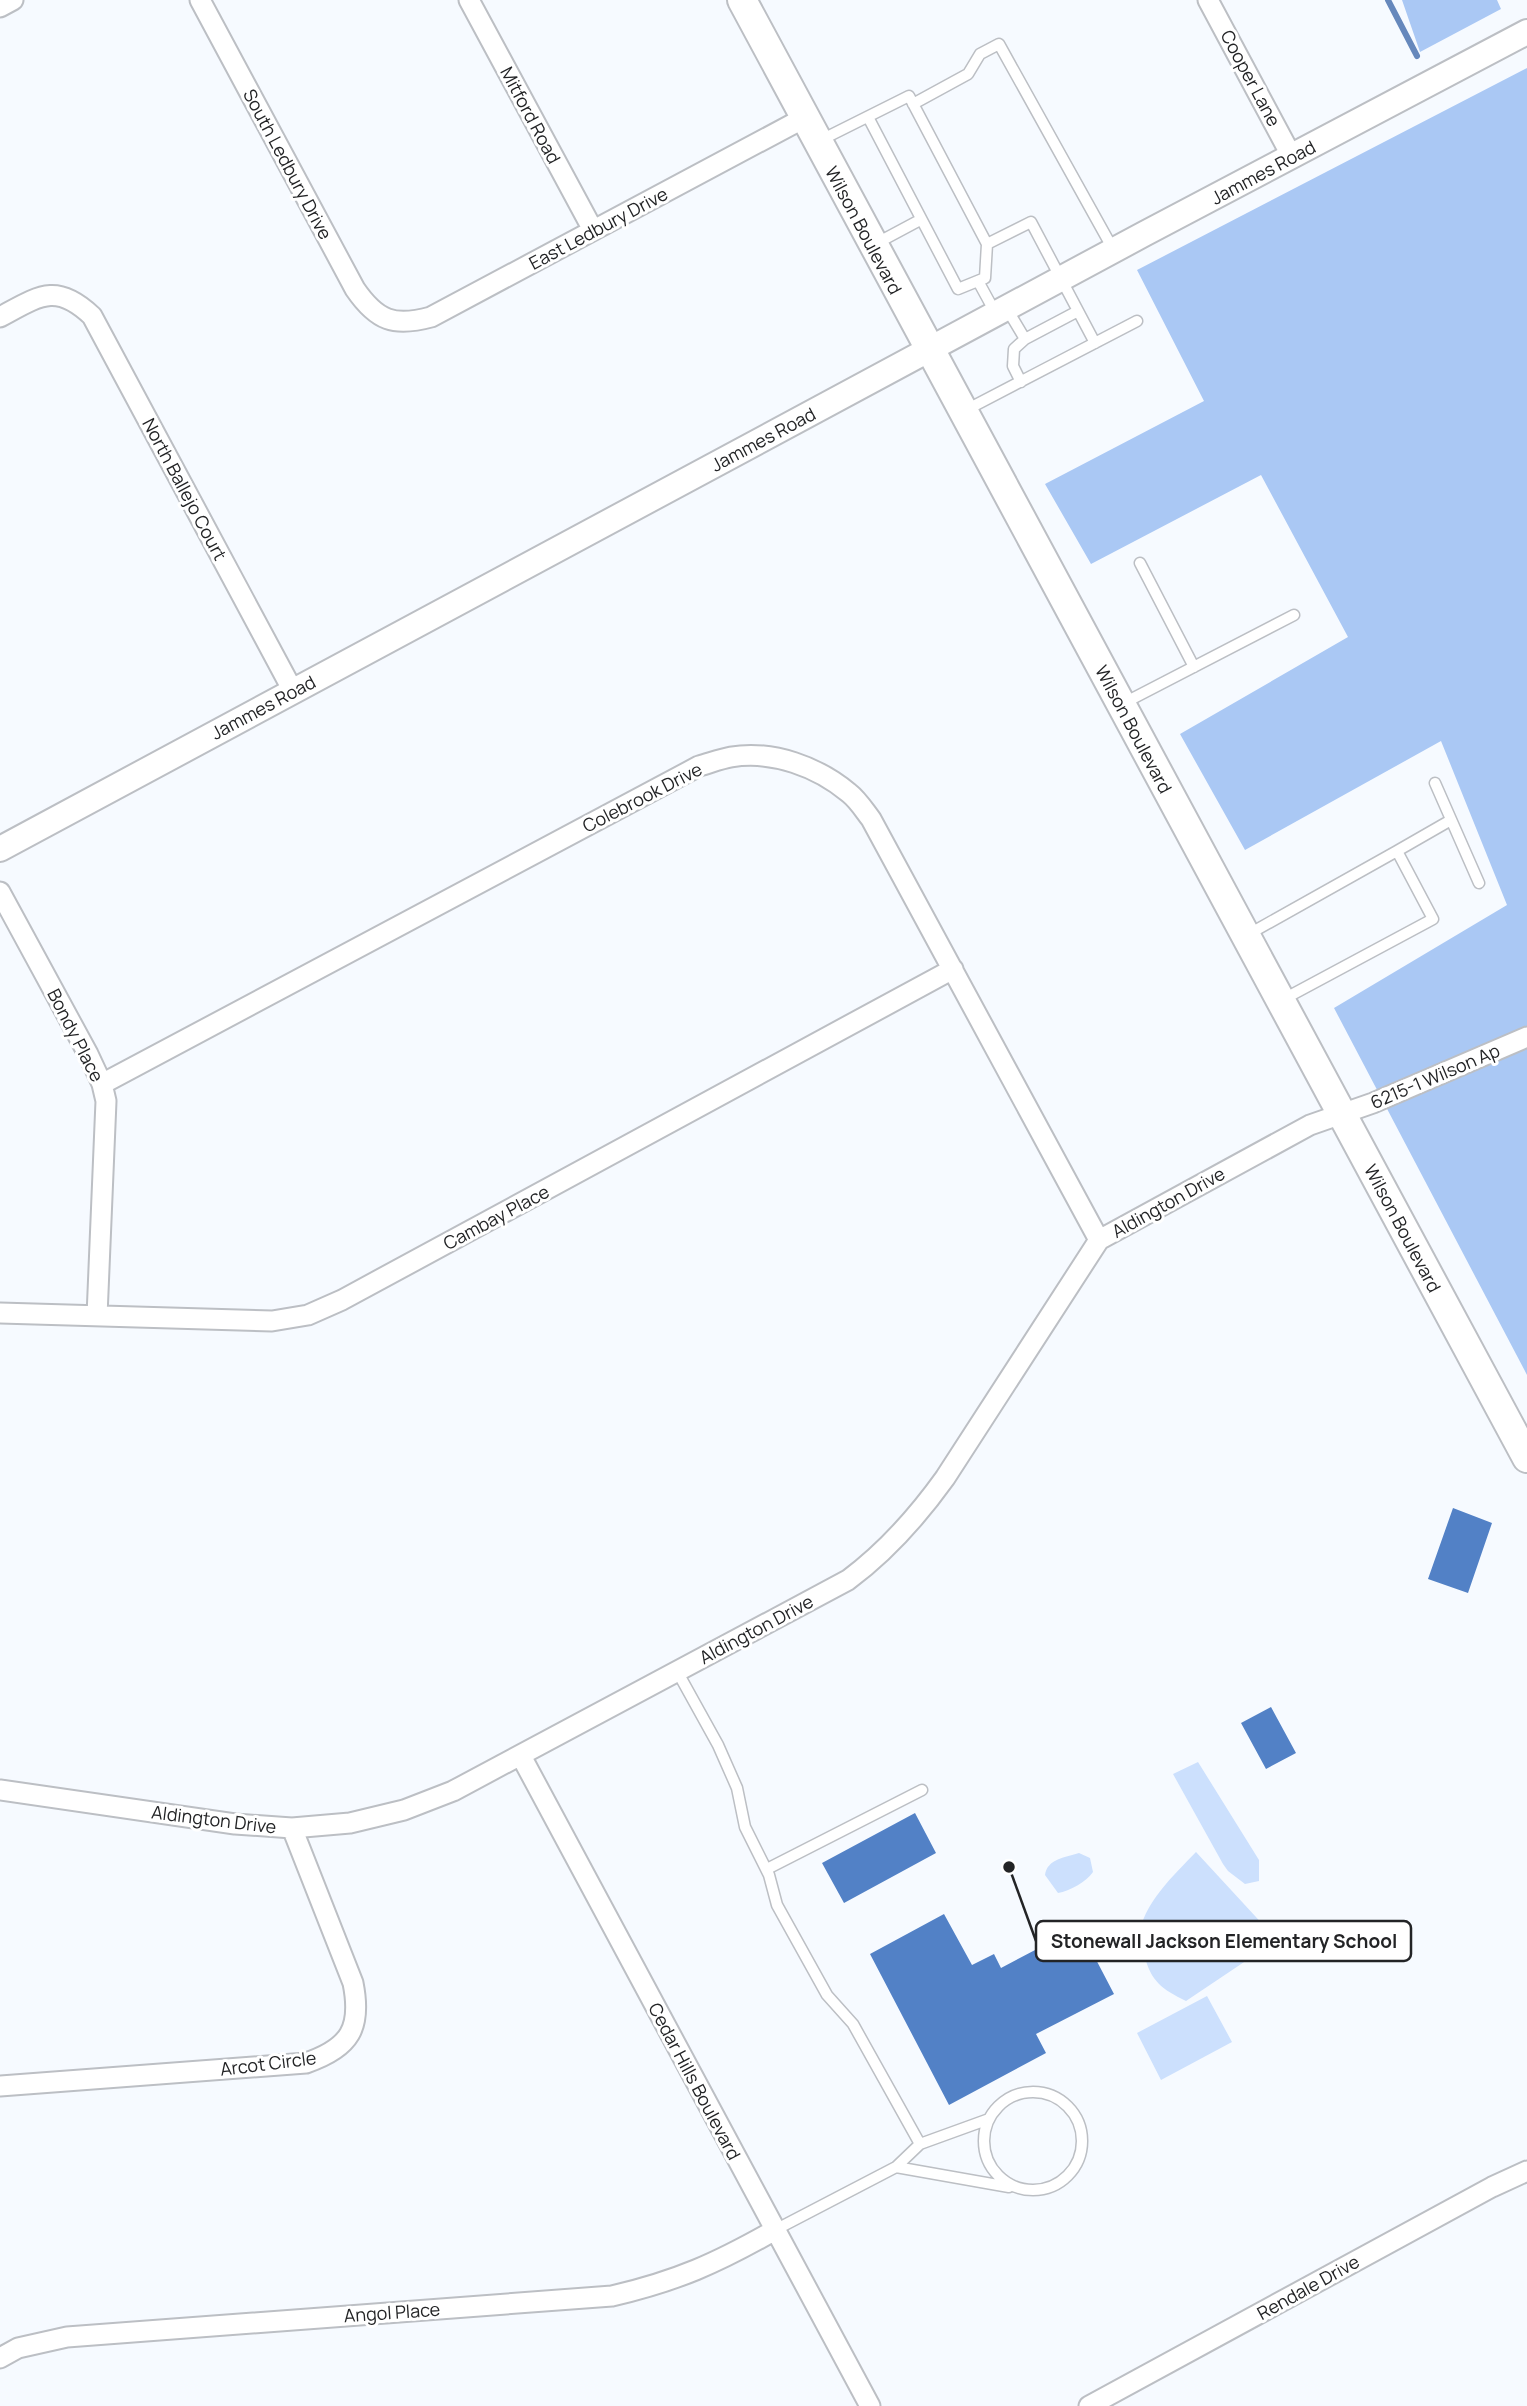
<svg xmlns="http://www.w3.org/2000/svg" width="1527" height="2406" font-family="Manrope,sans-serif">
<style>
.green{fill:#cce0fd}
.forest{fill:#aac8f4}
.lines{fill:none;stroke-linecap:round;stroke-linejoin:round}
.stream{stroke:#6688bc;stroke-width:6}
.building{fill:#5281c6}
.service-casing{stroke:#bcbfc4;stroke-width:13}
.minor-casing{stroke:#bcbfc4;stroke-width:23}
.tertiary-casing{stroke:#bcbfc4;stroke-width:28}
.secondary-casing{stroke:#bcbfc4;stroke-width:32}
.service{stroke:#fff;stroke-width:10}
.minor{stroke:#fff;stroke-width:19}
.tertiary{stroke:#fff;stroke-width:24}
.secondary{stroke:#fff;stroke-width:28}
.labels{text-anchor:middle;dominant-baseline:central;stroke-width:6;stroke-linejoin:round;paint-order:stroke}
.street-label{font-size:18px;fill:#232426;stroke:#fff}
.leader{fill:none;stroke:#232426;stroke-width:2.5}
.callout-dot{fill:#232426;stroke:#fff;stroke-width:2.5}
.callout{fill:#fff;stroke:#232426;stroke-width:2.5}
.callout-label{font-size:19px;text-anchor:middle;font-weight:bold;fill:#232426}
</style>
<rect width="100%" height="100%" fill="#f6faff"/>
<path class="green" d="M 1198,1762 L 1259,1860 L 1259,1881 L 1245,1884 L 1228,1871 L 1223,1864 L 1173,1774 Z
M 1196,1852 L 1267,1929 L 1265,1948 L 1186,2001 C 1162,1989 1151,1982 1144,1954 C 1143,1949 1140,1943 1140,1938 C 1139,1907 1176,1873 1196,1852 Z
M 1079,1853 L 1090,1858 L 1093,1872 C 1086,1882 1070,1891 1058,1893 L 1045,1875 C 1047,1859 1066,1857 1079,1853 Z
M 1207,1996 L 1232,2042 L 1161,2080 L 1137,2033 Z"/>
<path class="forest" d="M 1402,0 L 1497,0 L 1501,9 L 1420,52 Z
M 1527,68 L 1527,1375 L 1334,1008 L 1507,905 L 1441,741 L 1245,850 L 1180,734 L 1348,637 L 1261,475 L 1091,564 L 1045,484 L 1204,401 L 1137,270 Z"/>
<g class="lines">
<path class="stream" d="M 1388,0 L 1417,56"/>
</g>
<path class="building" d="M 1453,1508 L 1492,1523 L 1468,1593 L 1428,1579 Z
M 1271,1707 L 1296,1753 L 1266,1769 L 1241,1723 Z
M 915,1813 L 936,1853 L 844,1903 L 822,1863 Z
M 944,1914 L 972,1965 L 994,1954 L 1001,1968 L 1079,1927 L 1114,1994 L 1036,2034 L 1046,2053 L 949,2105 L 870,1954 Z"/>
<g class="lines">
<g class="service-casing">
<path id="service" d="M 913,104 L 968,74 L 980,54 L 999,44 L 1113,249
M 868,117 L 958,289 L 985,278 L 987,244
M 821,140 L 909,96 L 987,244 L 1031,222 L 1095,343
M 877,243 L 920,220
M 978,281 L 996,314
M 1007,309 L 1025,339 L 1078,311
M 1021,382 L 1013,366 L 1014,349 L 1025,339
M 966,410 L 1137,321
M 1140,563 L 1194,667
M 1124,703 L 1294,615
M 1435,783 L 1479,883
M 1397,851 L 1451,820
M 1249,934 L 1397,851 L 1433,919 L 1282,1000
M 677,1671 L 718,1745 L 737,1788 L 745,1827 L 769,1875 L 777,1905 L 827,1995 L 853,2024 L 920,2144
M 767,1869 L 922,1790
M984 2141a49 49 0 1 1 98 0a49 49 0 1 1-98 0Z
M 896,2167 L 1009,2187
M 775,2230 L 896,2167 L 920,2144 L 989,2119"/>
</g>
<g class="minor-casing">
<path id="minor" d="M 200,0 L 355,289 C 377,321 394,327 431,317 L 804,118
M 469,0 L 593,230
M 1208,0 L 1292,157
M 0,7 L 13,0
M 0,317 C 39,296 56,282 92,316 L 293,691
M 0,892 L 88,1054 L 102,1084 L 106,1101 L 97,1316
M 102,1084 L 699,766 C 710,763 720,759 731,757 C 773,750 818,767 849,793 C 858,800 864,810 871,819 L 1099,1240
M 0,1313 L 272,1321 L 308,1315 L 342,1300 L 953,969
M 521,1756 L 870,2406
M 0,1790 L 235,1824 L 292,1828 L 350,1823 L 404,1810 L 453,1791 L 848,1580 C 887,1551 917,1517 945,1478 L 1099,1240 L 1310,1125 L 1373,1103 L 1527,1037
M 0,2086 L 306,2063 C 350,2048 362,2028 353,1983 L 292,1828
M 0,2358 L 18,2348 L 67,2337 L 612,2296 C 677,2281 717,2263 775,2230
M 1089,2406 L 1492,2187 L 1527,2171"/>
</g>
<g class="tertiary-casing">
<path id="tertiary" d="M 0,849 L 1144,234 L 1527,32"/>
</g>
<g class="secondary-casing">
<path id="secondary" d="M 742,0 L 1527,1458"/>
</g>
<use href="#service" class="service"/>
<use href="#minor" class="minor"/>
<use href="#tertiary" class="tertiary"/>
<use href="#secondary" class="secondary"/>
</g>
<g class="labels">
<g class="street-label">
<text transform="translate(1251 78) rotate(62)">Cooper Lane</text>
<text transform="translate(531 115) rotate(62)">Mitford Road</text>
<text transform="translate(288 164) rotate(62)">South Ledbury Drive</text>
<text transform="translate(1263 172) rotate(-28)">Jammes Road</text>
<text transform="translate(598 228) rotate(-28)">East Ledbury Drive</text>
<text transform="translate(864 230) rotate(62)">Wilson Boulevard</text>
<text transform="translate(763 439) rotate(-28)">Jammes Road</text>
<text transform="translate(185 489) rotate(62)">North Ballejo Court</text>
<text transform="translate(263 707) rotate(-28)">Jammes Road</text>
<text transform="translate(1134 729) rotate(62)">Wilson Boulevard</text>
<text transform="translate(642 797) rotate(-27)">Colebrook Drive</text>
<text transform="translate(76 1035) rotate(63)">Bondy Place</text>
<text transform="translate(1435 1076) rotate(-23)">6215-1 Wilson Ap</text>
<text transform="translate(1168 1202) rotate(-29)">Aldington Drive</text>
<text transform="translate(496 1217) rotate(-28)">Cambay Place</text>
<text transform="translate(1403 1228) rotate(62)">Wilson Boulevard</text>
<text transform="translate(756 1629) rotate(-28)">Aldington Drive</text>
<text transform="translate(214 1819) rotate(7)">Aldington Drive</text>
<text transform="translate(268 2063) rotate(-7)">Arcot Circle</text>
<text transform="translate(695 2081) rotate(62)">Cedar Hills Boulevard</text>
<text transform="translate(1308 2287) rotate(-29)">Rendale Drive</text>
<text transform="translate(392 2312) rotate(-4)">Angol Place</text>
</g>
</g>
<path class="leader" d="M1009 1867L1036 1941"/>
<circle class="callout-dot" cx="1009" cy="1867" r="7"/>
<rect class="callout" x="1036" y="1921" width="375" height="40" rx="7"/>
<g class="callout-label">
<text x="1224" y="1948">Stonewall Jackson Elementary School</text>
</g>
</svg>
